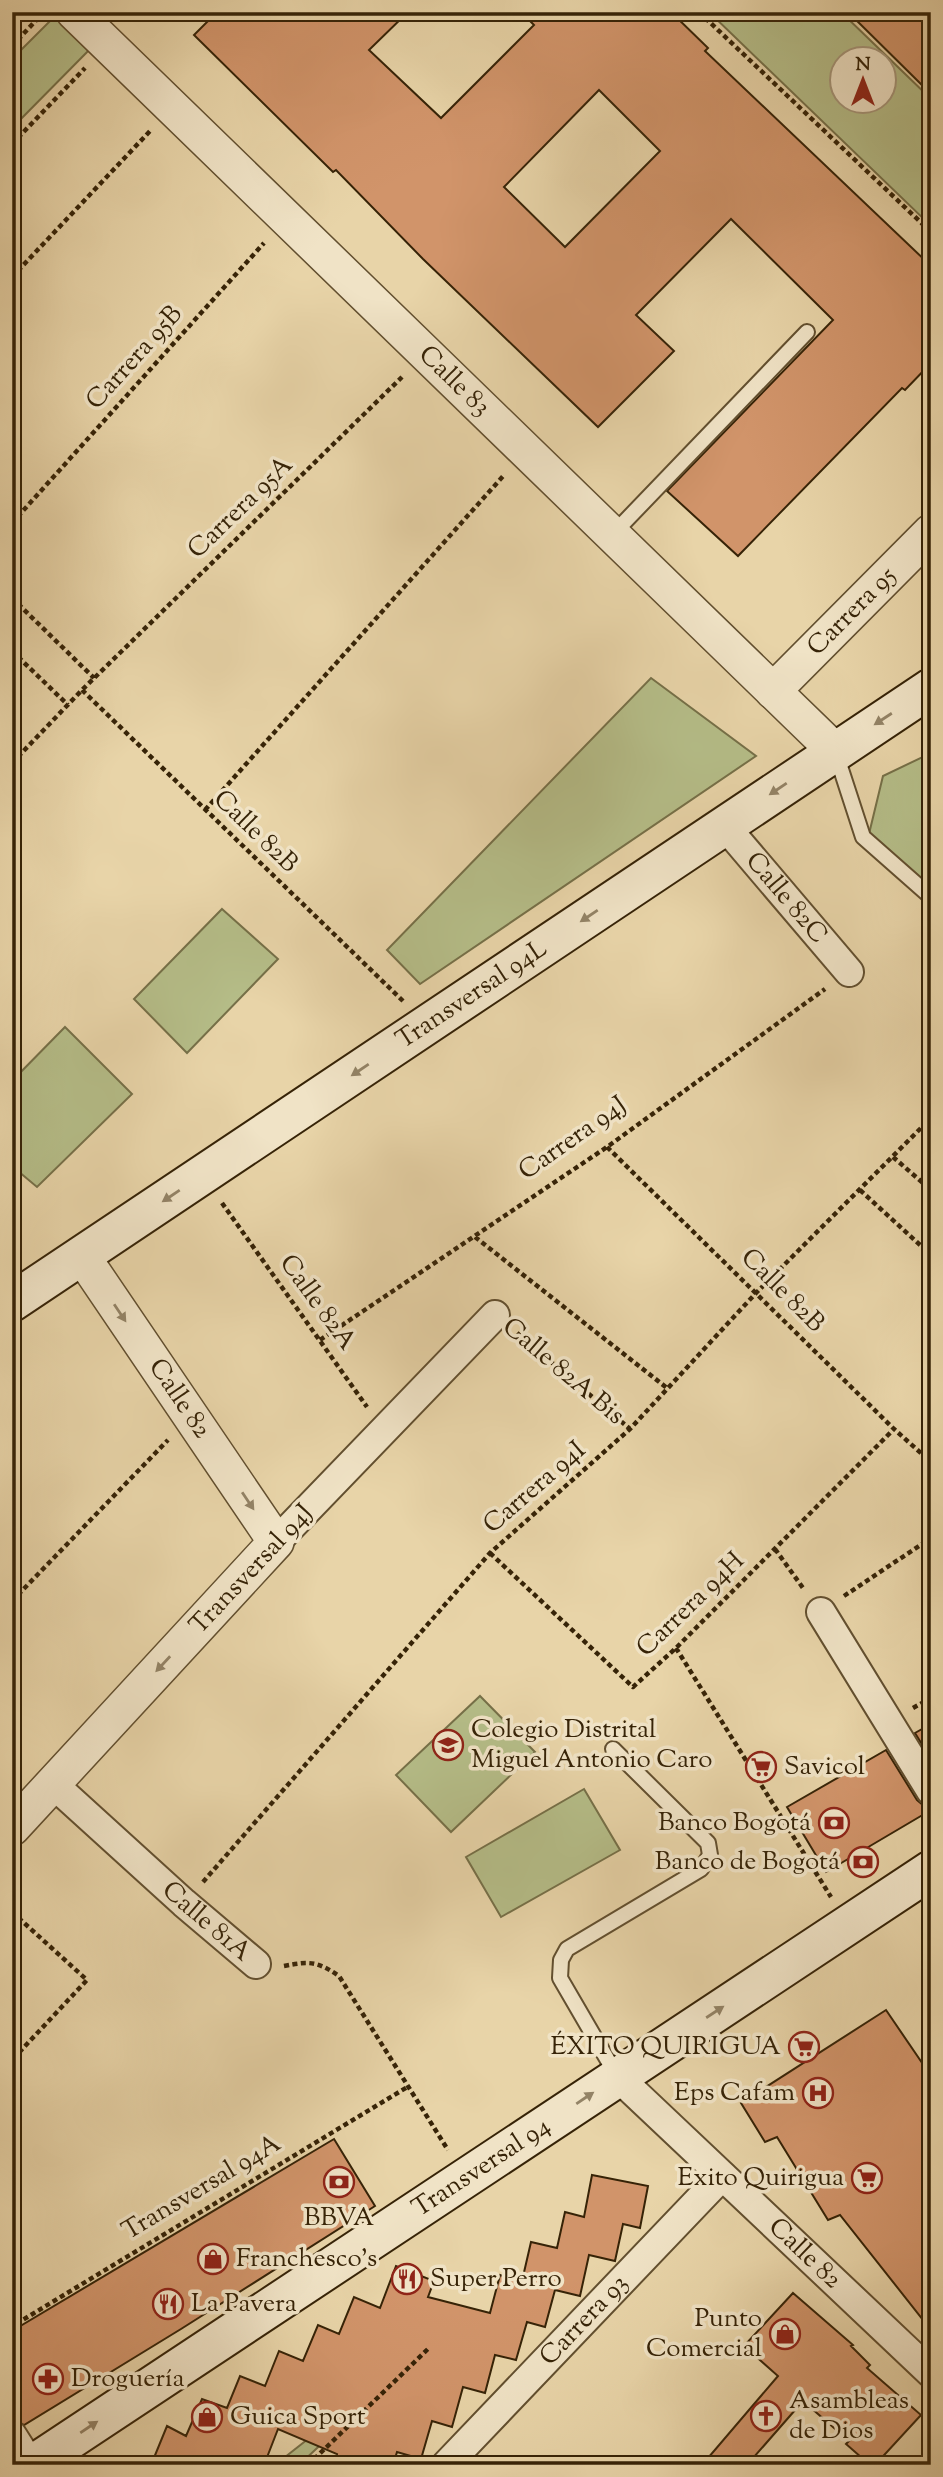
<svg xmlns="http://www.w3.org/2000/svg" width="943" height="2477" font-family="'Sorts Mill Goudy',serif">
<style>
.green{fill:#b5bd88;stroke:#767048;stroke-width:2;fill-rule:evenodd}
.building{fill:#d1946a;stroke:#362307;stroke-width:2;fill-rule:evenodd}
.lines{fill:none;stroke-linecap:round;stroke-linejoin:round}
.service-casing{stroke:#624f2f;stroke-width:18}
.minor-casing{stroke:#624f2f;stroke-width:32}
.tertiary-casing{stroke:#624f2f;stroke-width:38}
.secondary-casing{stroke:#362307;stroke-width:42}
.path{stroke:#362307;stroke-width:4.5;stroke-dasharray:5 3.5;stroke-linecap:butt}
.service{stroke:#f0e3c6;stroke-width:14}
.minor{stroke:#f0e3c6;stroke-width:28}
.tertiary{stroke:#f0e3c6;stroke-width:35}
.secondary{stroke:#f0e3c6;stroke-width:38}
.oneway{fill:#938366}
.labels{text-anchor:middle;dominant-baseline:central;stroke-width:7;stroke-linejoin:round;paint-order:stroke}
.street-label{font-size:26px;fill:#362307;stroke:#f0e3c6}
.poi-label{font-size:26px;fill:#362307;stroke:#f0e3c6;text-anchor:start}
</style>
<rect width="100%" height="100%" fill="#e8d4a8"/>
<filter id="stains"><feTurbulence type="fractalNoise" baseFrequency=".00286" numOctaves="4"/><feColorMatrix values="0 0 0 0 .2 0 0 0 0 .09 0 0 0 0 .02 0 0 0 .5 -.17"/></filter>
<radialGradient id="worn" r=".72"><stop offset=".6" stop-color="#630" stop-opacity="0"/><stop offset="1" stop-color="#630" stop-opacity=".3"/></radialGradient>
<path class="green" d="M 59,12 L 95,44 L 12,128 L 12,59 Z
M 709,12 L 841,12 L 931,99 L 931,226 ZM 842,60 L 884,60 L 884,102 L 842,102 Z
M 651,678 L 756,756 L 420,984 L 387,950 Z
M 931,753 L 931,887 L 869,834 L 883,776 Z
M 222,909 L 278,959 L 187,1053 L 134,999 Z
M 65,1027 L 132,1094 L 37,1187 L 12,1166 L 12,1081 Z
M 480,1696 L 535,1752 L 451,1832 L 396,1775 Z
M 584,1789 L 620,1850 L 501,1917 L 466,1857 Z
M 426,2346 L 299,2465 L 275,2465 Z"/>
<path class="building" d="M 217,12 L 408,12 L 369,50 L 441,118 L 534,25 L 521,12 L 671,12 L 708,48 L 705,51 L 931,266 L 931,363 L 905,390 L 902,388 L 738,556 L 667,491 L 833,320 L 731,219 L 636,315 L 674,351 L 598,427 L 423,259 L 336,170 L 333,172 L 194,35 ZM 599,90 L 660,151 L 565,247 L 504,187 Z
M 848,12 L 931,12 L 931,94 Z
M 931,1724 L 931,1759 L 915,1733 Z
M 886,1750 L 917,1800 L 923,1805 L 931,1808 L 931,1810 L 826,1872 L 787,1807 Z
M 886,2010 L 931,2076 L 931,2330 L 840,2215 L 828,2220 L 777,2137 L 765,2142 L 741,2103 Z
M 334,2139 L 375,2206 L 181,2329 L 24,2425 L 12,2418 L 12,2331 Z
M 592,2175 L 648,2186 L 640,2228 L 623,2224 L 615,2261 L 589,2255 L 580,2296 L 555,2290 L 545,2327 L 527,2322 L 516,2360 L 495,2355 L 485,2393 L 463,2387 L 452,2427 L 432,2421 L 421,2459 L 397,2452 L 393,2465 L 335,2465 L 337,2454 L 278,2429 L 264,2465 L 151,2465 L 167,2426 L 186,2436 L 202,2399 L 227,2408 L 240,2376 L 265,2386 L 279,2351 L 303,2361 L 318,2325 L 339,2334 L 354,2297 L 380,2308 L 396,2266 L 434,2281 L 428,2297 L 490,2313 L 500,2275 L 522,2281 L 531,2242 L 557,2248 L 565,2212 L 584,2217 Z
M 793,2293 L 853,2345 L 851,2346 L 870,2365 L 867,2368 L 921,2415 L 875,2465 L 870,2465 L 846,2444 L 849,2441 L 803,2401 L 747,2465 L 702,2465 L 778,2376 L 744,2346 Z"/>
<g class="lines">
<g class="service-casing">
<path id="service" d="M 612,535 L 807,332
M 836,754 L 863,837 L 931,897
M 613,1749 L 708,1843 L 710,1855 L 701,1869 L 567,1949 L 561,1960 L 560,1978 L 617,2076"/>
</g>
<g class="minor-casing">
<g id="minor">
<path id="s1" d="M 724,825 L 849,972"/>
<path d="M 276,1542 L 495,1315"/>
<path d="M 821,1612 L 931,1791"/>
<path id="s2" d="M 53,1784 L 184,1903 L 256,1964"/>
<path id="s3" d="M 618,2077 L 931,2373"/>
<path d="M 12,2435 L 31,2465"/>
<path id="s4" d="M 446,2465 L 722,2176"/>
</g>
</g>
<g class="tertiary-casing">
<g id="tertiary">
<path id="s5" d="M 74,12 L 835,751"/>
<path id="s6" d="M 773,691 L 931,532"/>
<path d="M 12,1828 L 276,1542 L 82,1256"/>
</g>
</g>
<g class="secondary-casing">
<g id="secondary">
<path id="s7" d="M 12,1302 L 931,688"/>
<path id="s8" d="M 32,2465 L 931,1870"/>
</g>
</g>
<path class="path" d="M 699,12 L 931,232
M 12,46 L 41,15
M 12,144 L 85,68
M 12,277 L 151,130
M 12,523 L 264,243
M 12,598 L 94,678
M 12,651 L 68,705
M 82,690 L 403,1001
M 12,763 L 82,690 L 402,377
M 205,810 L 505,474
M 607,1147 L 894,1429 L 931,1462
M 893,1157 L 931,1190
M 860,1190 L 931,1255
M 222,1203 L 367,1407
M 475,1237 L 667,1388
M 517,1333 L 630,1429
M 320,1340 L 607,1147 L 825,989
M 775,1549 L 803,1588
M 490,1553 L 633,1687 L 676,1648 L 894,1429
M 844,1596 L 931,1538
M 12,1601 L 168,1440
M 676,1648 L 831,1897
M 913,1708 L 931,1698
M 203,1882 L 490,1553 L 630,1429 L 756,1293 L 931,1118
M 12,1912 L 87,1980 L 12,2060
M 284,1966 C 309,1961 317,1961 339,1976 L 448,2150
M 12,2317 L 16,2324 L 409,2086
M 308,2465 L 430,2347"/>
<use href="#service" class="service"/>
<use href="#minor" class="minor"/>
<use href="#tertiary" class="tertiary"/>
<use href="#secondary" class="secondary"/>
</g>
<defs><path id="oneway-solid" d="M-6-.8H1V-3.2L6.5 0L1 3.2V.8H-6Z" transform="scale(1.75)"/></defs>
<g class="oneway">
<use href="#oneway-solid" transform="translate(883 719) rotate(147)"/>
<use href="#oneway-solid" transform="translate(778 789) rotate(146)"/>
<use href="#oneway-solid" transform="translate(589 916) rotate(146)"/>
<use href="#oneway-solid" transform="translate(360 1070) rotate(146)"/>
<use href="#oneway-solid" transform="translate(171 1196) rotate(146)"/>
<use href="#oneway-solid" transform="translate(120 1313) rotate(56)"/>
<use href="#oneway-solid" transform="translate(248 1501) rotate(56)"/>
<use href="#oneway-solid" transform="translate(163 1664) rotate(133)"/>
<use href="#oneway-solid" transform="translate(715 2012) rotate(-33)"/>
<use href="#oneway-solid" transform="translate(585 2098) rotate(-34)"/>
<use href="#oneway-solid" transform="translate(89 2427) rotate(-34)"/>
</g>
<defs>
<g id="school-ring" transform="scale(1.575)"><circle r="9.5" fill="#f0e3c6" stroke="#8f2418" stroke-width="1.5"/><path d="M0-5L7-2L0 1L-7-2ZM-4 1L0 2.5L4 1V4Q0 6-4 4Z" fill="#8f2418"/></g>
<g id="supermarket-ring" transform="scale(1.575)"><circle r="9.5" fill="#f0e3c6" stroke="#8f2418" stroke-width="1.5"/><path d="M-6-5.5h2.5l.6 2H6L4.5 2H-2.5L-4.4-4H-6ZM-1.5 3.2a1.3 1.3 0 1 0 .1 0ZM3 3.2a1.3 1.3 0 1 0 .1 0Z" fill="#8f2418"/></g>
<g id="bank-ring" transform="scale(1.575)"><circle r="9.5" fill="#f0e3c6" stroke="#8f2418" stroke-width="1.5"/><path d="M-6-4H6V4H-6ZM0-2.3a2.3 2.3 0 1 0 0 4.6a2.3 2.3 0 1 0 0-4.6Z" fill="#8f2418"/></g>
<g id="hospital-ring" transform="scale(1.575)"><circle r="9.5" fill="#f0e3c6" stroke="#8f2418" stroke-width="1.5"/><path d="M-5-5h3v3.5h4V-5h3V5h-3V1.5h-4V5h-3Z" fill="#8f2418"/></g>
<g id="shop-ring" transform="scale(1.575)"><circle r="9.5" fill="#f0e3c6" stroke="#8f2418" stroke-width="1.5"/><path d="M-5-2.5h2.3a2.7 3.5 0 0 1 5.4 0H5L5.5 6h-11ZM-1.5-2.5h3a1.5 2.3 0 0 0-3 0Z" fill="#8f2418"/></g>
<g id="restaurant-ring" transform="scale(1.575)"><circle r="9.5" fill="#f0e3c6" stroke="#8f2418" stroke-width="1.5"/><path d="M-5-6h1v4h1v-4h1v4h1v-4h1v5L-1.5 .5V6h-2V.5L-5-1ZM5-6V6H3V1.5H1.5Q1.5-4 5-6Z" fill="#8f2418"/></g>
<g id="pharmacy-ring" transform="scale(1.575)"><circle r="9.5" fill="#f0e3c6" stroke="#8f2418" stroke-width="1.5"/><path d="M-2-6h4v4h4v4h-4v4h-4v-4h-4v-4h4Z" fill="#8f2418"/></g>
<g id="church-ring" transform="scale(1.575)"><circle r="9.5" fill="#f0e3c6" stroke="#8f2418" stroke-width="1.5"/><path d="M-1.2-6h2.4v3.5h3.3v2.4h-3.3V6h-2.4V-.1h-3.3v-2.4h3.3Z" fill="#8f2418"/></g>
</defs>
<g fill-rule="evenodd">
<use href="#school-ring" x="448" y="1745"/>
<use href="#supermarket-ring" x="761" y="1767"/>
<use href="#bank-ring" x="834" y="1823"/>
<use href="#bank-ring" x="863" y="1862"/>
<use href="#supermarket-ring" x="804" y="2047"/>
<use href="#hospital-ring" x="818" y="2093"/>
<use href="#supermarket-ring" x="867" y="2178"/>
<use href="#bank-ring" x="339" y="2182"/>
<use href="#shop-ring" x="213" y="2259"/>
<use href="#restaurant-ring" x="407" y="2279"/>
<use href="#restaurant-ring" x="168" y="2304"/>
<use href="#shop-ring" x="785" y="2334"/>
<use href="#pharmacy-ring" x="48" y="2379"/>
<use href="#church-ring" x="766" y="2416"/>
<use href="#shop-ring" x="207" y="2417"/>
</g>
<g class="labels">
<g class="street-label">
<text transform="translate(135 358) rotate(-48)">Carrera 95B</text>
<text stroke="none"><textPath href="#s5" startOffset="530">Calle 83</textPath></text>
<text transform="translate(241 508) rotate(-44)">Carrera 95A</text>
<text stroke="none"><textPath href="#s6" startOffset="112">Carrera 95</textPath></text>
<text transform="translate(255 832) rotate(44)">Calle 82B</text>
<text stroke="none"><textPath href="#s1" startOffset="96">Calle 82C</textPath></text>
<text stroke="none"><textPath href="#s7" startOffset="553">Transversal 94L</textPath></text>
<text transform="translate(573 1139) rotate(-35)">Carrera 94J</text>
<text transform="translate(782 1291) rotate(45)">Calle 82B</text>
<text transform="translate(317 1303) rotate(54)">Calle 82A</text>
<text transform="translate(563 1372) rotate(40)">Calle 82A Bis</text>
<text transform="translate(179 1399) rotate(56)">Calle 82</text>
<text transform="translate(535 1488) rotate(-41)">Carrera 94I</text>
<text transform="translate(252 1570) rotate(-47)">Transversal 94J</text>
<text transform="translate(691 1605) rotate(-44)">Carrera 94H</text>
<text stroke="none"><textPath href="#s2" startOffset="206">Calle 81A</textPath></text>
<text stroke="none"><textPath href="#s8" startOffset="539">Transversal 94</textPath></text>
<text transform="translate(202 2188) rotate(-31)">Transversal 94A</text>
<text stroke="none"><textPath href="#s3" startOffset="257">Calle 82</textPath></text>
<text stroke="none"><textPath href="#s4" startOffset="200">Carrera 93</textPath></text>
</g>
<g class="poi-label">
<text x="471" y="1730">Colegio Distrital<tspan x="471" dy="30">Miguel Antonio Caro</tspan></text>
<text x="784" y="1767">Savicol</text>
<text x="811" y="1823" text-anchor="end">Banco Bogotá</text>
<text x="840" y="1862" text-anchor="end">Banco de Bogotá</text>
<text x="781" y="2047" text-anchor="end">ÉXITO QUIRIGUA</text>
<text x="795" y="2093" text-anchor="end">Eps Cafam</text>
<text x="844" y="2178" text-anchor="end">Exito Quirigua</text>
<text x="339" y="2218" text-anchor="middle">BBVA</text>
<text x="236" y="2259">Franchesco's</text>
<text x="430" y="2279">Super Perro</text>
<text x="191" y="2304">La Pavera</text>
<text x="762" y="2319" text-anchor="end">Punto<tspan x="762" dy="30">Comercial</tspan></text>
<text x="71" y="2379">Droguería</text>
<text x="789" y="2401">Asambleas<tspan x="789" dy="30">de Dios</tspan></text>
<text x="230" y="2417">Guica Sport</text>
</g>
</g>
<rect width="943" height="2477" fill="none" stroke="#e8d4a8" stroke-width="42"/>
<rect x="14" y="14" width="915" height="2449" fill="none" stroke="#362307" stroke-width="3.5"/>
<rect x="21" y="21" width="901" height="2435" fill="none" stroke="#362307" stroke-width="2"/>
<g transform="translate(863 80)"><circle r="33" fill="#f0e3c6" stroke="#a6967a" stroke-width="2"/>
<path d="M0-5L12 26L0 18L-12 26Z" fill="#8f2418"/>
<text y="-10" font-size="19" font-weight="bold" text-anchor="middle" fill="#362307">N</text>
</g>
<rect width="100%" height="100%" filter="url(#stains)"/>
<rect width="100%" height="100%" fill="url(#worn)"/>
</svg>
